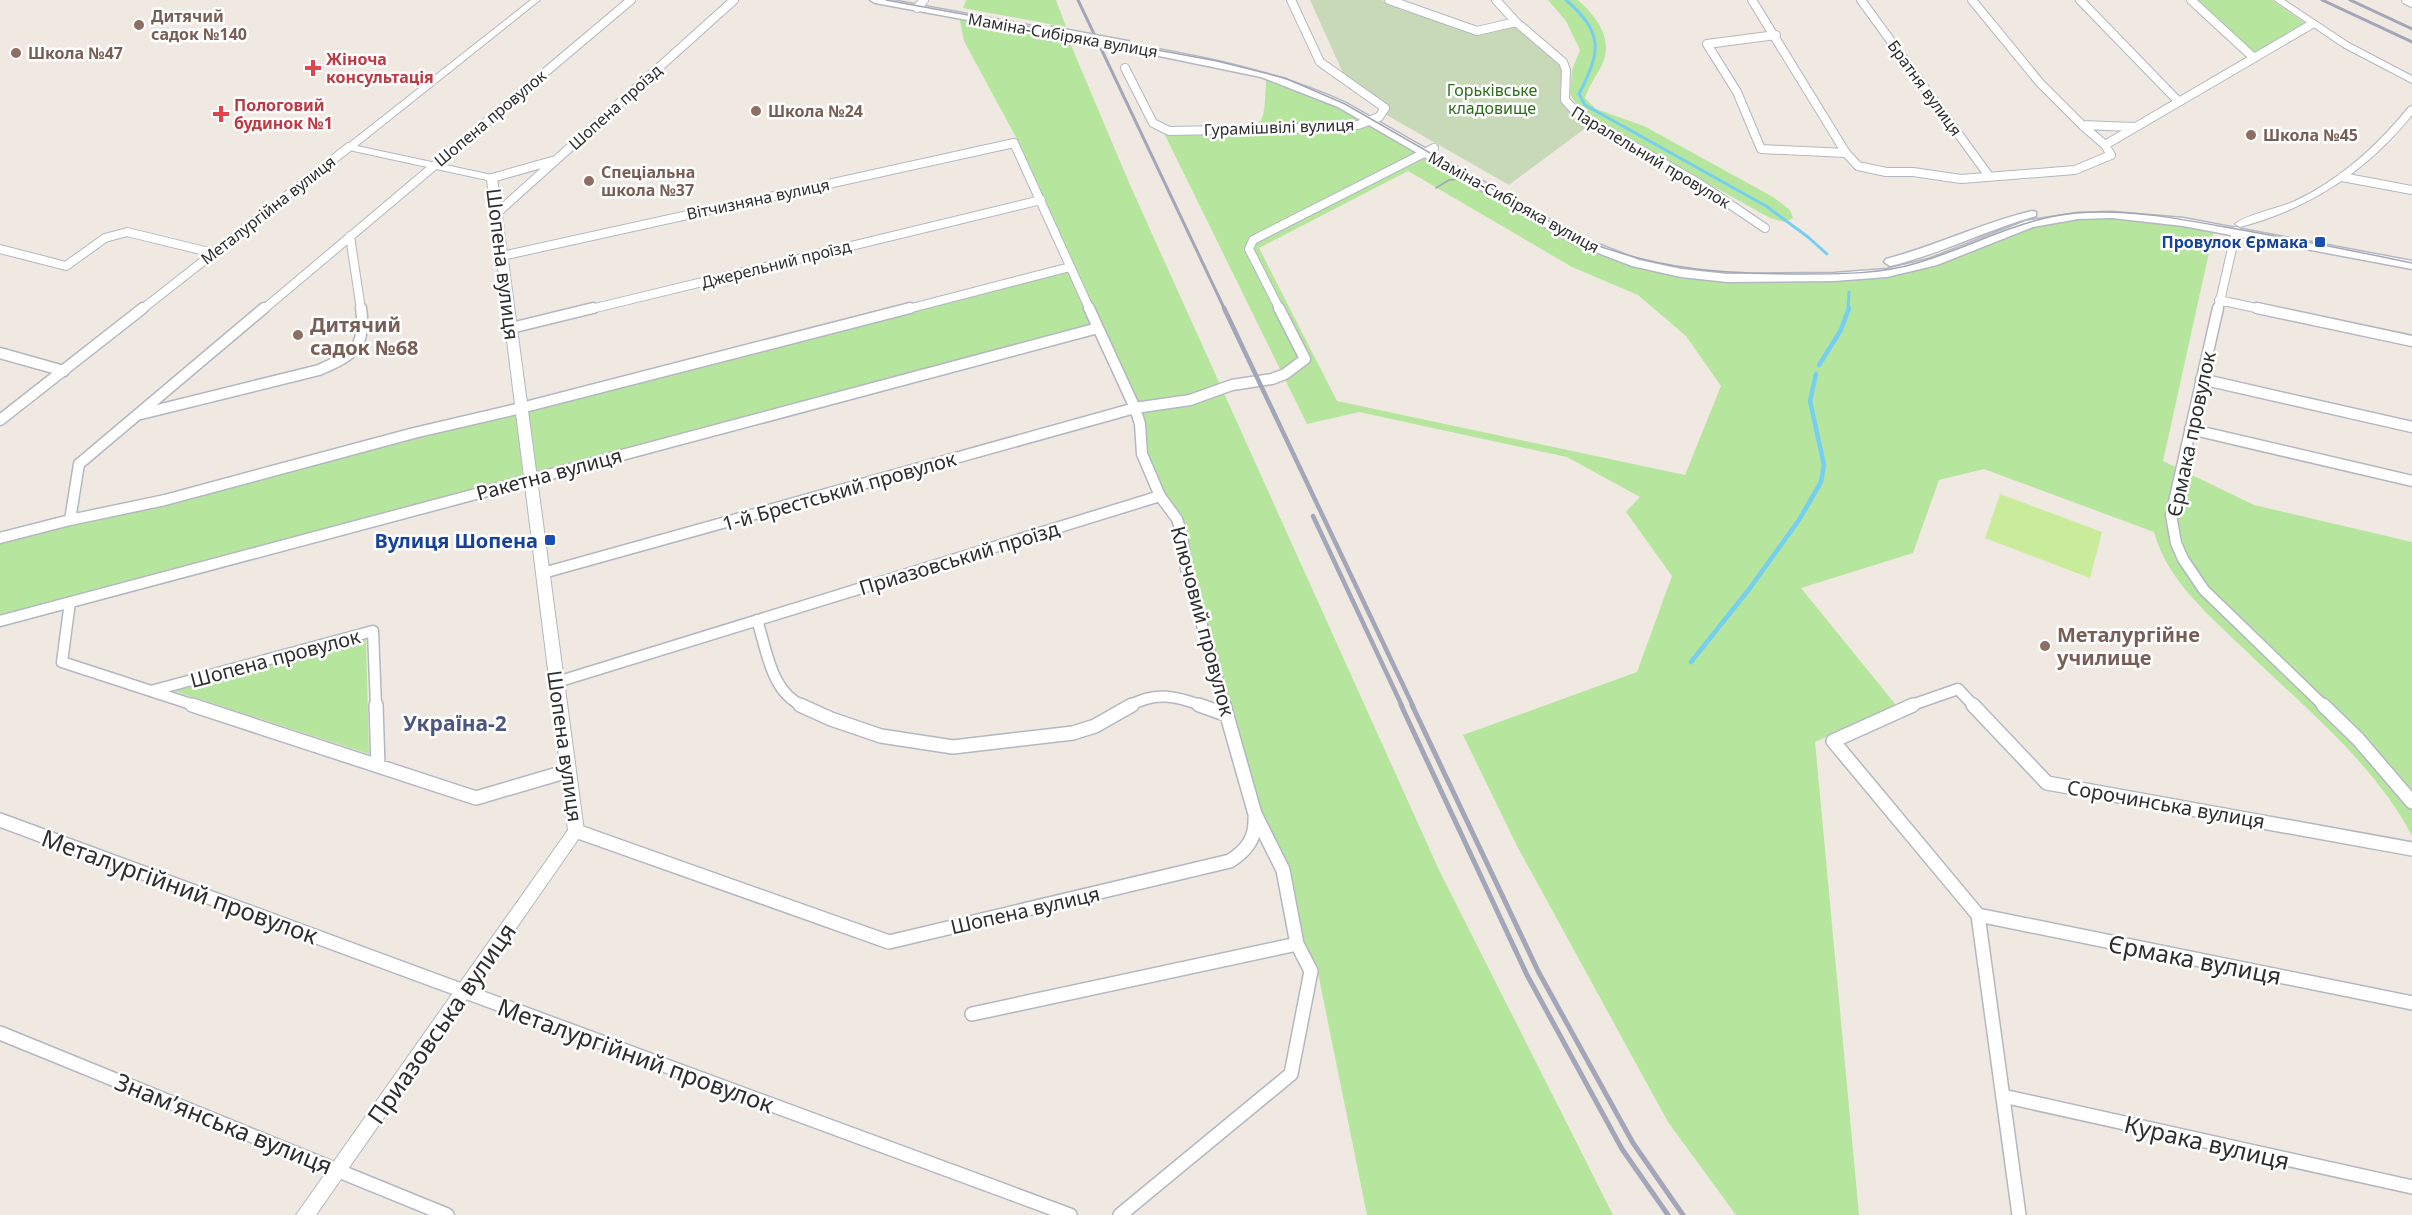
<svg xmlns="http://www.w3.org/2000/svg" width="2412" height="1215" font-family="'Noto Sans',sans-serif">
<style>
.green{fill:#b6e59e;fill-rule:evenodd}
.cemetery{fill:#c8d9b8}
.pitch{fill:#c9ec9a}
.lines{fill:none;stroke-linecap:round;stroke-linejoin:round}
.stream-far1{stroke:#75cff0;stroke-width:3}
.stream{stroke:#75cff0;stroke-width:4.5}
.minor-far2-casing{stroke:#b4b7c1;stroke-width:10}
.minor-far1-casing{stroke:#b4b7c1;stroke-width:13}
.minor-casing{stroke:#b4b7c1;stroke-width:16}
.tertiary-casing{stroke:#b4b7c1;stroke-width:2}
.secondary-casing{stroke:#b4b7c1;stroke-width:3}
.minor-far2{stroke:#fff;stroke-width:8}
.minor-far1{stroke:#fff;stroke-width:10}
.minor{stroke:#fff;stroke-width:13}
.tertiary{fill:#fff;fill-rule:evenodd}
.secondary{fill:#fff;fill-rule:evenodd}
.tram{stroke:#a3a6b8;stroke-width:1.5}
.rail-far2{stroke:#a3a6b8;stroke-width:3}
.rail-far1{stroke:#a3a6b8;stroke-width:4.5}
.rail{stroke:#a3a6b8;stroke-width:5}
.secondary-bridge-casing{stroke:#b4b7c1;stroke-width:14;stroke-linecap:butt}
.secondary-bridge{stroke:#fff;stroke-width:11}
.education-dot{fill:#8d6e63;stroke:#fff;stroke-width:2}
.health-dot{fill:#e0444e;stroke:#fff;stroke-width:2}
.transit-dot{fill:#1a4fb4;stroke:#fff;stroke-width:2}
.labels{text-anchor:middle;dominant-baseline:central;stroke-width:5;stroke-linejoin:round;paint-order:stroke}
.far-education-label{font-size:16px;font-weight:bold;fill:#785e54;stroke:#fff;text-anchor:start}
.far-street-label{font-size:16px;fill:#2e2e2e;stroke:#fff}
.far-health-label{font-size:16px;font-weight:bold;fill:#be3a42;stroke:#fff;text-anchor:start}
.far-park-label{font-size:16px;fill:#2c6e1b;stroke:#fff}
.far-transit-label{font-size:16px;font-weight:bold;fill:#164399;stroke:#fff;text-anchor:end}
.street-label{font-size:20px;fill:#2e2e2e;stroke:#fff}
.education-label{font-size:20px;font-weight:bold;fill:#785e54;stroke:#fff;text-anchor:start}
.transit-label{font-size:20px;font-weight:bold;fill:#164399;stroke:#fff;text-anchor:end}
.neighbourhood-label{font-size:21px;font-weight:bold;fill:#4d5680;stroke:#fff}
.near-street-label{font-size:24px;fill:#2e2e2e;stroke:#fff}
</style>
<rect width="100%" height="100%" fill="#efe9e1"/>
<path class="green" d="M 966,0 L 1056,0 L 1066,27 L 963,8 Z
M 1548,0 L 1578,0 C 1597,17 1614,40 1602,65 C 1596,77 1589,85 1585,98 L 1596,109 L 1644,126 L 1773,197 L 1790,210 L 1793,218 L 1785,222 L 1770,218 L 1627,138 L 1578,107 L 1570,94 L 1572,70 L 1580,50 L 1566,21 Z
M 2197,0 L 2272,0 L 2305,23 L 2254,53 Z
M 959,17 L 1068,38 L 1130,185 L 1439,870 L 1613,1215 L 1367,1215 L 1317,968 L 1303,943 L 1260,813 L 1191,569 L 1181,518 L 1164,495 L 1147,453 L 1144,424 L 1100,323 L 0,616 L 0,541 L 1075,268 L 1018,141 L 964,41 Z
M 1267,77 L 1321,97 L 1573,242 L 1681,276 L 1889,276 L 1936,265 L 2033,227 L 2080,218 L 2148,220 L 2214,230 L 2163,461 L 2254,505 L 2412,542 L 2412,836 C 2373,761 2301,705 2242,647 C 2207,613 2167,580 2154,532 L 1984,469 L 1939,480 L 1913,553 L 1801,588 L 1896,705 L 1815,742 L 1859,1215 L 1736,1215 L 1668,1122 L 1517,846 L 1463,735 L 1637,672 L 1672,576 L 1626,512 L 1640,497 L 1567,457 L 1359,412 L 1307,424 L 1163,131 L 1249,126 L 1261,121 C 1267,106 1264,92 1267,77 ZM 1408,171 L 1572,267 L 1638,295 L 1686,336 L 1721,386 L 1685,475 L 1337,401 L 1259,248 Z
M 366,639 L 369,754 L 174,691 Z"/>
<path class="cemetery" d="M 1310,0 L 1382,0 L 1470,32 L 1515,24 L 1560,63 C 1563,70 1562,74 1561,82 C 1558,109 1569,112 1591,124 L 1509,185 L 1383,113 L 1382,102 L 1343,73 Z"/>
<path class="pitch" d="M 2000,494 L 2102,532 L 2090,578 L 1985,538 Z"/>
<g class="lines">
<path class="stream-far1" d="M 1566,0 C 1604,33 1601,51 1579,94 L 1585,105 L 1766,206 L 1808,237 L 1827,254
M 1848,310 L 1849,292"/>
<path class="stream" d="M 1819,365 L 1841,330 L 1849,308
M 1691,662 L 1750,588 L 1799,520 L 1821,482 L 1824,465 L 1810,401 L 1816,374"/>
<g class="minor-far2-casing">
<path id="minor-far2" d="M 1389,0 L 1477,31 L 1516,22
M 1496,0 L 1516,22 L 1563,62 L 1566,70 L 1565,100 L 1578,114 L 1700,184 L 1765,228
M 1752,0 L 1846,153 L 1858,166 L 1886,172 L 1913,172 L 1961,179 L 2075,170 L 2111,155 L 2105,145 L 2082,125 L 2135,127
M 1861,0 L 1989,176
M 1972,0 L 2040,83 L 2082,125
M 2080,0 L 2179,102
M 2191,0 L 2254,58
M 2406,0 L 2412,3
M 917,8 L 924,0
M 1776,35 L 1707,44 L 1737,92 L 1761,149 L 1846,153
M 1125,68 L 1153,123 L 1169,131 L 1326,128 L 1358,125 L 1379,117 L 1385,108 L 1320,62 L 1291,0
M 2105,145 L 2312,24
M 2342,177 L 2412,190
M 492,178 L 552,161
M 496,214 L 734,0
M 350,236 L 361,310
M 0,249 L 66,266 L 105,238 L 127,232 L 213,253
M 502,256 L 1014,143 L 1090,310
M 2219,300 L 2265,310
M 141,310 L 349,147
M 263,310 L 631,0
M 587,310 L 1041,200
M 904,310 L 1070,267
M 1280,310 L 1249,249 L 1253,240 L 1434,148
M 2218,310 L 2236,231"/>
</g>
<g class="minor-far1-casing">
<path id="minor-far1" d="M 1089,308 L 1135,408 L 1140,424 L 1142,454 L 1160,496 L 1177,519 L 1182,535 L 1186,569 L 1225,706
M 2218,308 L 2171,515 L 2176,543 L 2183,559 L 2204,590 L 2324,706
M 2257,308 L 2412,341
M 511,328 L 593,308
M 0,353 L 64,371
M 2201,379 L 2412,427
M 141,414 L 319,370 C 353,355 367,348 361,308
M 0,420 L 143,308
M 2190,429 L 2412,481
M 70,520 L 79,464 L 264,308
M 0,538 L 70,520 L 165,500 L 414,433 L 521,408 L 910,308
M 543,573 L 1135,408 L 1190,400 L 1232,385 L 1272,379 L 1285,374 L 1305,359 L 1279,308
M 70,602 L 62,662 L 197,706
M 757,620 C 767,651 771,692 803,706
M 0,621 L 1098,328
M 557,682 L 1160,496
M 151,691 L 373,631 L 376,706
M 1129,706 C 1156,691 1176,696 1203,706
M 1909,706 L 1958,689 L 1974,706"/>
</g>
<g class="minor-casing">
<path id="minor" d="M 192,705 L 476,798 L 568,771
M 376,705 L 378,766
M 800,705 L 831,719 L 881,736 L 953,747 L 1073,733 L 1095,726 L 1132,705
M 1199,705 L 1227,715
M 1913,705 L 1833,741 L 1978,915 L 2019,1215
M 1973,705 L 2047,783 L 2412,849
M 2323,705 L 2358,739 L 2412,802
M 0,820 L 1070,1215
M 576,831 L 889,942 L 1230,861 C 1247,850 1256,838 1255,818
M 1978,915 L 2412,1003
M 972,1014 L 1297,944
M 0,1033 L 447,1215
M 2003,1096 L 2412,1187
M 1120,1215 L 1291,1074 L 1311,971 L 1297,944 L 1283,870 L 1255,814 L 1224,705"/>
</g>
<g class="tertiary-casing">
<path id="tertiary" d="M 531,0 L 540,0 L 357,146 L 492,175 L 497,178 L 584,831 L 316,1215 L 296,1215 L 568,830 L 487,180 L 349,150 L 344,147 Z
M 2274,0 L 2284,0 L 2349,43 L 2412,76 L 2412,83 L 2343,47 Z
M 2412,106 L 2412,115 C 2367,171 2309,209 2240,227 L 2235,224 C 2245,215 2280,208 2295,201 C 2340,180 2378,145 2409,107 Z"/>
</g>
<g class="secondary-casing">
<path id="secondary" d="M 870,0 L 891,0 L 1049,29 L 1054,32 L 1049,35 L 875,3 Z
M 1129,44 C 1204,57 1276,71 1346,103 L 1580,237 L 1639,260 L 1681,269 L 1727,274 L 1834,273 L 1887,269 L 1929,259 L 2026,221 L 2078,213 L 2112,212 L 2183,218 L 2412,261 L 2412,269 L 2183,226 L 2112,218 L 2078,219 L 2033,227 L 1937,265 L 1887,277 L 1834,281 L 1727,282 L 1681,277 L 1632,266 L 1572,243 L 1338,107 L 1261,77 L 1125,49 L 1125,45 Z
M 2032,211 L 2036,212 L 2036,216 C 1986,230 1941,254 1890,266 L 1884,262 L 1886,259 C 1936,246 1982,223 2032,211 Z"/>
</g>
<use href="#minor-far2" class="minor-far2"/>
<use href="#minor-far1" class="minor-far1"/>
<use href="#minor" class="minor"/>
<use href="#tertiary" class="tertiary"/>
<use href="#secondary" class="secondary"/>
<path class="tram" d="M 886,0 L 1217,61 L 1285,78 L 1345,104 L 1578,238 C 1656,270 1721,274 1804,274 C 1842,274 1881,274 1917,263 C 1971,247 2020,218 2076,213 C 2126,209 2176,218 2225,227 C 2288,238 2350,250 2412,263
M 1436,188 L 1449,180 L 1474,178"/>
<path class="rail-far2" d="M 1078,0 L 1225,310
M 2322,0 L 2412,42
M 2350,0 L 2412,29"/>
<path class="rail-far1" d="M 1224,308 L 1413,706
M 1313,516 L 1402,706"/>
<path class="rail" d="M 1401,705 L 1527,975 L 1622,1149 L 1668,1215
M 1412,705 L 1538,971 L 1633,1143 L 1683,1215"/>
<g class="secondary-bridge-casing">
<path id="secondary-bridge" d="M 1049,32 L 1129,47"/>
</g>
<use href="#secondary-bridge" class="secondary-bridge"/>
</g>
<g class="education-dot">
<circle cx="139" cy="25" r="6"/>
<circle cx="16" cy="53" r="6"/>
<circle cx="756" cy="111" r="6"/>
<circle cx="2251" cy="135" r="6"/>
<circle cx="589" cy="181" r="6"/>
<circle cx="298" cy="335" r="6"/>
<circle cx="2045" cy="646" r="6"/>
</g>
<g class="health-dot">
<path d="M310 59h6v6h6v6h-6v6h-6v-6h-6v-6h6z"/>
<path d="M218 105h6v6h6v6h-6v6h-6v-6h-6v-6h6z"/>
</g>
<g class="transit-dot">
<rect x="2314" y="236" width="12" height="12" rx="3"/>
<rect x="544" y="534" width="12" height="12" rx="3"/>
</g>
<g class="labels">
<g class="far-education-label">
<text x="151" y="16">Дитячий<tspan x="151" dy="18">садок №140</tspan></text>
<text x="28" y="53">Школа №47</text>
<text x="768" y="111">Школа №24</text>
<text x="2263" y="135">Школа №45</text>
<text x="601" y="172">Спеціальна<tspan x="601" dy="18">школа №37</tspan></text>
</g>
<g class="far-street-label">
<text transform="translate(1063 35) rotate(10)">Маміна-Сибіряка вулиця</text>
<text transform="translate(1925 88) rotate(54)">Братня вулиця</text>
<text transform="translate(615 107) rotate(-42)">Шопена проїзд</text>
<text transform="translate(490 118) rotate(-40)">Шопена провулок</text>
<text transform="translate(1279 127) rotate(-2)">Гурамішвілі вулиця</text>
<text transform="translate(1651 157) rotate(31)">Паралельний провулок</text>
<text transform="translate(758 199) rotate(-12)">Вітчизняна вулиця</text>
<text transform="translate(1514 202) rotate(29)">Маміна-Сибіряка вулиця</text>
<text transform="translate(268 210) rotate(-38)">Металургійна вулиця</text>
<text transform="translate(776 264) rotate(-14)">Джерельний проїзд</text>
</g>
<g class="far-health-label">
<text x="326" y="59">Жіноча<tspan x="326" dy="18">консультація</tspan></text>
<text x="234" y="105">Пологовий<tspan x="234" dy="18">будинок №1</tspan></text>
</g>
<g class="far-park-label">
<text x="1492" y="90">Горьківське<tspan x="1492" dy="18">кладовище</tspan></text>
</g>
<g class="far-transit-label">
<text x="2308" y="242">Провулок Єрмака</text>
</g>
<g class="street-label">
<text transform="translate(503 264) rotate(83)">Шопена вулиця</text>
<text transform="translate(2191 434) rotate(-78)">Єрмака провулок</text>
<text transform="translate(549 474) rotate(-15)">Ракетна вулиця</text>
<text transform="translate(839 491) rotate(-16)">1-й Брестський провулок</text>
<text transform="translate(959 558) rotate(-17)">Приазовський проїзд</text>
<text transform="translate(1203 621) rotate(75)">Ключовий провулок</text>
<text transform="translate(275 658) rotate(-15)">Шопена провулок</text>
<text transform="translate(565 746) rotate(82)">Шопена вулиця</text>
<text transform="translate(2166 804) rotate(10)">Сорочинська вулиця</text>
<text transform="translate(1025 910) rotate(-13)">Шопена вулиця</text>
</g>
<g class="education-label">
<text x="310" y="324">Дитячий<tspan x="310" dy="23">садок №68</tspan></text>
<text x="2057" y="634">Металургійне<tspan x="2057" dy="23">училище</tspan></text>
</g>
<g class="transit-label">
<text x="538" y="540">Вулиця Шопена</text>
</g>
<g class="neighbourhood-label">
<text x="455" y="723">Україна-2</text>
</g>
<g class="near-street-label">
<text transform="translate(180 886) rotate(20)">Металургійний провулок</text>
<text transform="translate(2195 959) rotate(11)">Єрмака вулиця</text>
<text transform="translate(441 1023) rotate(-55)">Приазовська вулиця</text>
<text transform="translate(636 1055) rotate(20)">Металургійний провулок</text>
<text transform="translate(224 1123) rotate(22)">Знам’янська вулиця</text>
<text transform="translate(2207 1142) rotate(13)">Курака вулиця</text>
</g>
</g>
</svg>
